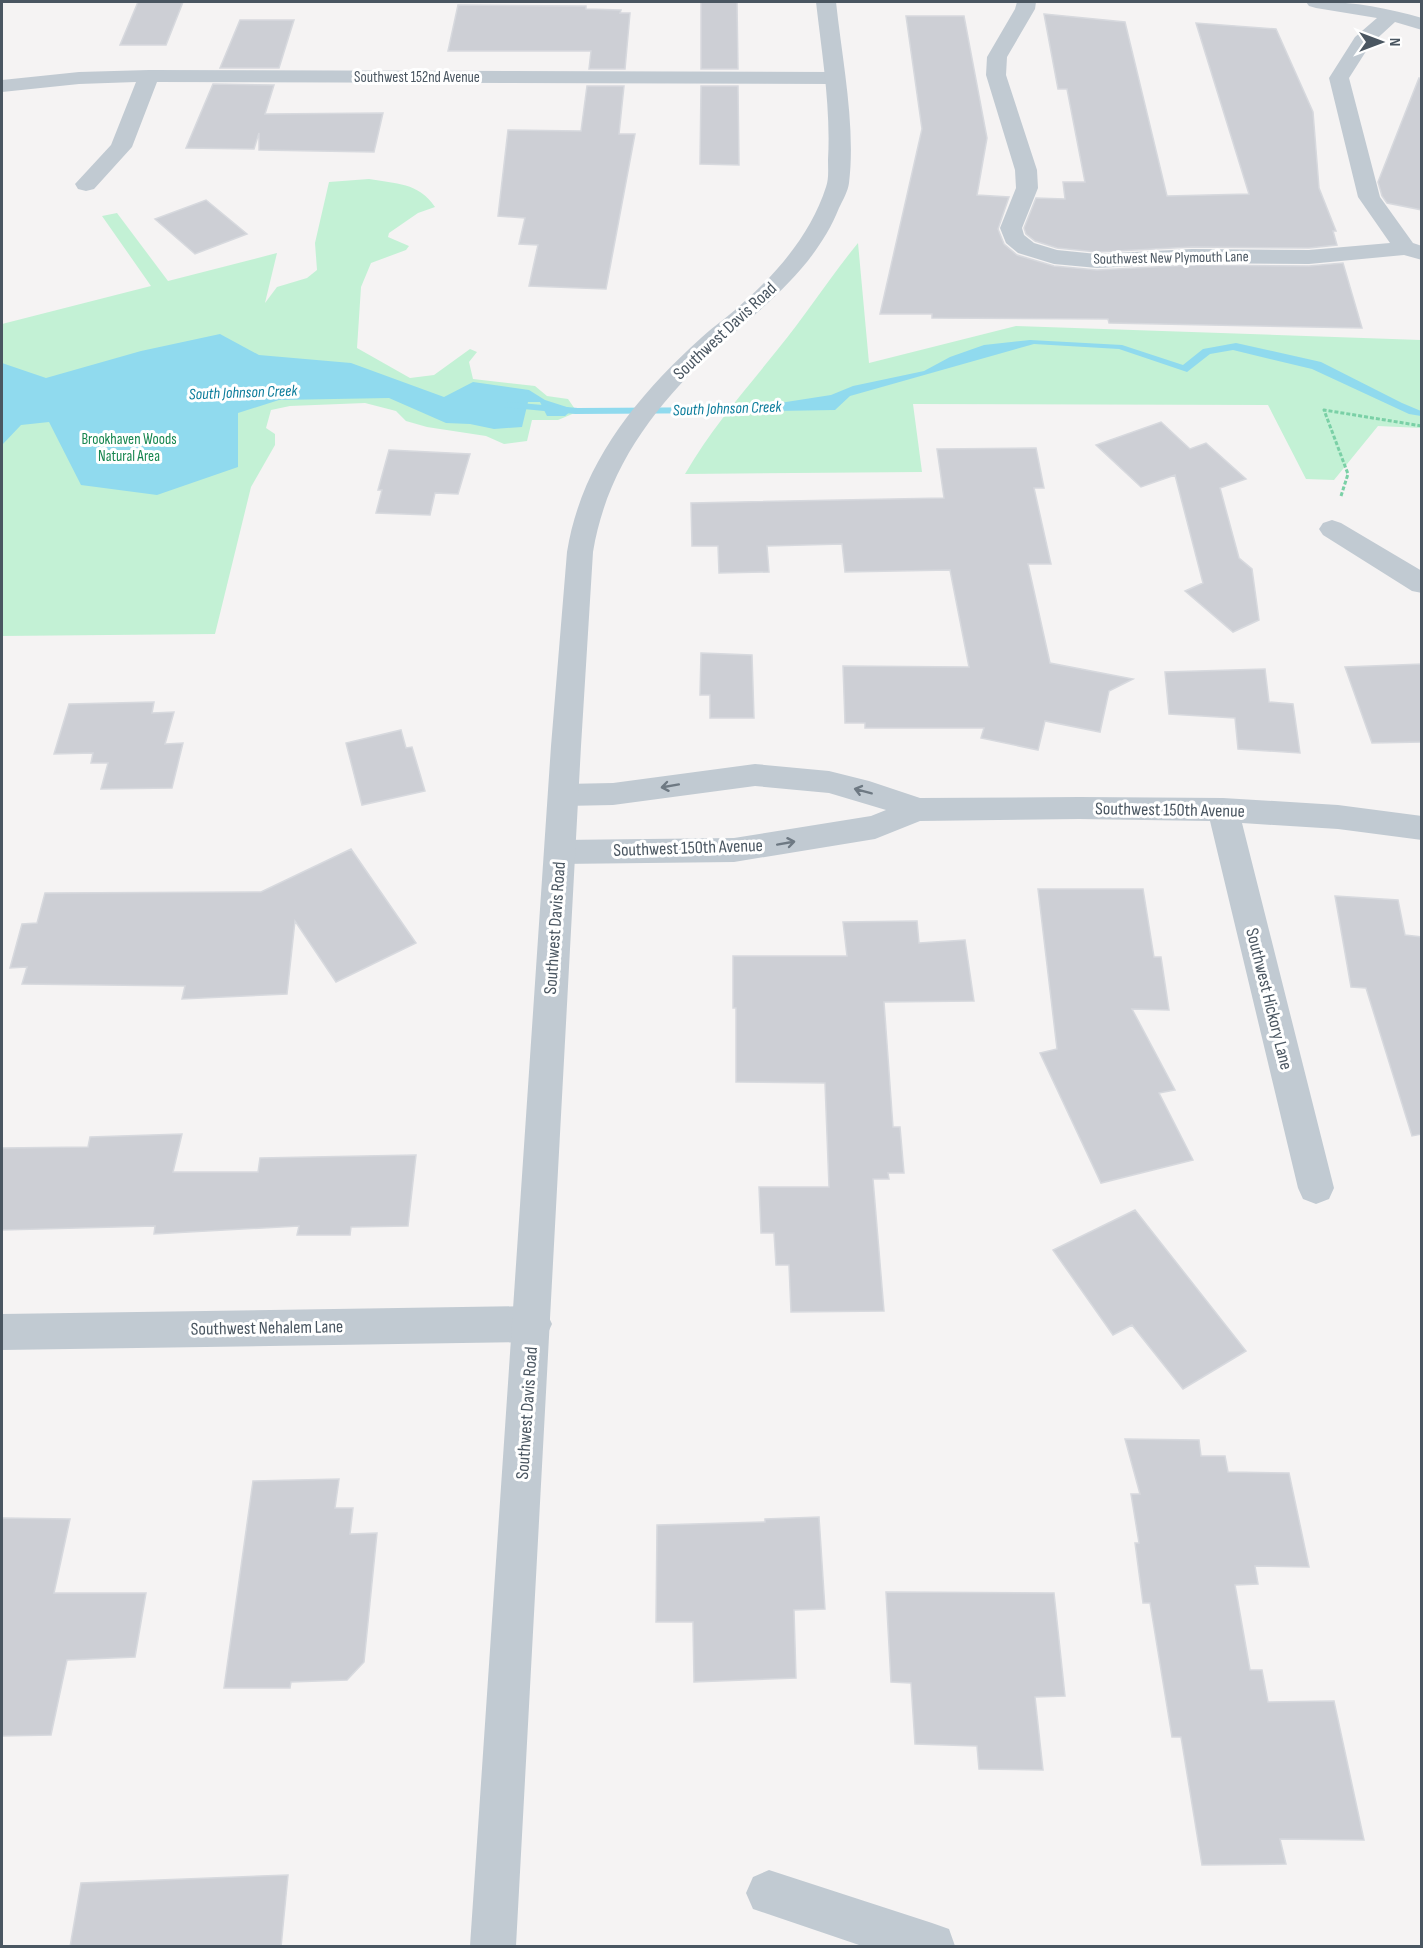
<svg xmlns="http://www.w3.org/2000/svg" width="1423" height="1948" font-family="'Sofia Sans Condensed',sans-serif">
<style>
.green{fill:#c3f1d5}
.water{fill:#90daee}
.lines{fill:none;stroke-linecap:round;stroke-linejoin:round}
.stream{fill:#90daee;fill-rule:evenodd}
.building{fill:#cdcfd5;stroke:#d7d9de;stroke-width:1.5}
.path{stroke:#7ad0a6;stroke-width:3;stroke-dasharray:4 2;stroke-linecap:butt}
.minor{fill:#c1cad2;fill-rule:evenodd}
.tertiary{fill:#c1cad2;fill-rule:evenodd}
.oneway{stroke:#6e7983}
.labels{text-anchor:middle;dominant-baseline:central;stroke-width:6;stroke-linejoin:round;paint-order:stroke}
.far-street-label{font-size:15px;fill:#4a5661;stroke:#fff}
.far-park-label{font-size:15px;fill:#17864f;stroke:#fff}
.far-water-label{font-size:16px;font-style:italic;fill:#0c7c9b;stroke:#fff}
.street-label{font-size:18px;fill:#4a5661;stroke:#fff}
</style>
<rect width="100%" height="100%" fill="#f5f3f3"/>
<path class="green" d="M 369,179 C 396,184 418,182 435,207 L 418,213 L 389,233 L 388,237 L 409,246 L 406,250 L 371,263 L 361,287 L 357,348 L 410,378 L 434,375 L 470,349 L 477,352 L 469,362 L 473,379 L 535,386 L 547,396 L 568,399 L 577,412 L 558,420 L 532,420 L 527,441 L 504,444 L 486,436 L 427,427 L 406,421 L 396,411 L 365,403 L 290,406 L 271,410 L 266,428 L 275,434 L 275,445 L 251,487 L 215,634 L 2,636 L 2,324 L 151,286 L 102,216 L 117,213 L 168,281 L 277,253 L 265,303 L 277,287 L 307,278 L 317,270 L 315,243 L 329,182 Z
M 858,243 L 869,363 L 1016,326 L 1421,340 L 1421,428 L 1378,426 L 1334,480 L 1306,479 L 1268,405 L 913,404 L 922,472 L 685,474 C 713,426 743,393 778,349 C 806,315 830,277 858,243 Z"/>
<path class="water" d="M 220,334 L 259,355 L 351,363 L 444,397 L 473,382 L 529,390 L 545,400 L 573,409 L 565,416 L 547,416 L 540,402 L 528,402 L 522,427 L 494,429 L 470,424 L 446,423 L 389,398 L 279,400 L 238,413 L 238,467 L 157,495 L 81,485 L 49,422 L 21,425 L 2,445 L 2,363 L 46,378 L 141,351 Z
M 1030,340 L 1122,345 L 1183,365 L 1203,349 L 1236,343 L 1321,362 L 1402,403 L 1421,411 L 1421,416 L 1409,414 L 1312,369 L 1233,350 L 1210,354 L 1187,372 L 1119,349 L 1034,344 L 850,396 L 835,410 L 722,412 L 831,395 L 853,386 L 924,371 L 950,357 L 984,345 Z"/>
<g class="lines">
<path class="stream" d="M 507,402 L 578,408 L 743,407 L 749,410 L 743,413 L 575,414 L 503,407 L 503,403 Z"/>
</g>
<path class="building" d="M 138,2 L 183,2 L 166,45 L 120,45 Z
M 701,2 L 737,2 L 738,69 L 701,69 Z
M 458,5 L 586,6 L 586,9 L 621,10 L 620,13 L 630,13 L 625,69 L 589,69 L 591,51 L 448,51 Z
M 1044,14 L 1125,22 L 1167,196 L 1249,194 L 1196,23 L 1276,29 L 1313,112 L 1319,188 L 1336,231 L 1333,231 L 1337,245 L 1309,248 L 1192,247 L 1097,252 L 1057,248 L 1035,241 L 1026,234 L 1024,228 L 1036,198 L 1065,199 L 1063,182 L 1085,182 L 1067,89 L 1058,89 Z
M 906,16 L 964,16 L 987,138 L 977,195 L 1009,197 L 998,229 L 1004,244 L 1017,255 L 1054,266 L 1097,270 L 1192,265 L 1309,266 L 1343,263 L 1362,328 L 1109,323 L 1108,319 L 932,318 L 932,314 L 880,314 L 922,129 Z
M 240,20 L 294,20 L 279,68 L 220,68 Z
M 1419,78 L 1422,79 L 1422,210 L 1387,203 L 1382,196 L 1378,182 Z
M 213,84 L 274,85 L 265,114 L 383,113 L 374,152 L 259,150 L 259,133 L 254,149 L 186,148 Z
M 587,86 L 624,86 L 619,134 L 635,134 L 606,289 L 529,286 L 538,245 L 519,244 L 525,218 L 498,216 L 508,130 L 581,131 Z
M 701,86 L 738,86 L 739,165 L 700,164 Z
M 206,200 L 247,234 L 195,254 L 155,219 Z
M 1161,422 L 1190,449 L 1206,443 L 1246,479 L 1220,488 L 1239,558 L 1252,569 L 1259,620 L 1233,632 L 1185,591 L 1203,583 L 1175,475 L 1141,487 L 1096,445 Z
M 1036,448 L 1044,488 L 1034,488 L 1051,564 L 1028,564 L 1050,663 L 1133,679 L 1109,691 L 1100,732 L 1045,721 L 1038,750 L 981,738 L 984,728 L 865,728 L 865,723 L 845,723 L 843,666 L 969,667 L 950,570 L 845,572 L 842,544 L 767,546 L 769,572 L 719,573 L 718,546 L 692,546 L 691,503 L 944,498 L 937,449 Z
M 389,450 L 470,454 L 458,494 L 435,493 L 430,515 L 376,513 L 382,490 L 378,490 Z
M 701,653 L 752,655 L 754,718 L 710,718 L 710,695 L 700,695 Z
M 1422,664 L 1422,742 L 1372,743 L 1345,667 Z
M 1265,669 L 1269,702 L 1293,704 L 1300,753 L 1238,749 L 1235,718 L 1169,714 L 1165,672 Z
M 154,702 L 152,713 L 174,712 L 165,744 L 183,743 L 172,788 L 101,789 L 108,763 L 91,763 L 93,753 L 54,754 L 69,704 Z
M 401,730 L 406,748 L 412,747 L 425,791 L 362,805 L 346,743 Z
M 351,849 L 416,943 L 336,982 L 295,921 L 287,994 L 182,999 L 185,986 L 22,984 L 27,967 L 10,968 L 22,924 L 37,923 L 45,893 L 261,892 Z
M 1038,889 L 1143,889 L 1154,957 L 1161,957 L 1169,1010 L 1132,1009 L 1175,1090 L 1159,1093 L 1193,1160 L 1101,1183 L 1040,1053 L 1057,1049 Z
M 1335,896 L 1398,900 L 1405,935 L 1422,937 L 1422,1134 L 1412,1136 L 1366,988 L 1351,987 Z
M 917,921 L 919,943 L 965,940 L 974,1001 L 884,1002 L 893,1127 L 900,1127 L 904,1173 L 888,1173 L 889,1179 L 873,1179 L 884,1311 L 791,1312 L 789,1265 L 776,1265 L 774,1233 L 761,1233 L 759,1187 L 829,1187 L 825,1083 L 736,1082 L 736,1008 L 733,1008 L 733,956 L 847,956 L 843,922 Z
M 182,1134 L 173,1172 L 258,1172 L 260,1158 L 416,1155 L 408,1226 L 351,1227 L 350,1235 L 297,1235 L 299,1226 L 154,1234 L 155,1226 L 2,1230 L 2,1148 L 88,1147 L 90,1137 Z
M 1135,1210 L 1246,1351 L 1183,1389 L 1132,1325 L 1113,1335 L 1053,1250 Z
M 1125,1439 L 1199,1440 L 1201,1456 L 1225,1456 L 1228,1472 L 1289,1473 L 1309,1567 L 1255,1566 L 1258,1584 L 1235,1585 L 1250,1670 L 1262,1670 L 1268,1702 L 1334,1701 L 1364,1840 L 1280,1839 L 1286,1864 L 1202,1865 L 1181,1737 L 1172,1737 L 1150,1603 L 1143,1603 L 1135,1543 L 1139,1543 L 1131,1494 L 1140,1494 Z
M 339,1479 L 335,1508 L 353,1508 L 350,1534 L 377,1533 L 364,1662 L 347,1680 L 291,1682 L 290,1688 L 224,1688 L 253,1481 Z
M 819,1517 L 825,1609 L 794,1610 L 796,1678 L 694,1682 L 693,1622 L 656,1622 L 657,1525 L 765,1522 L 765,1519 Z
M 2,1518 L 70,1519 L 54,1593 L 146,1593 L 135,1657 L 67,1660 L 51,1735 L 2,1736 Z
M 886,1592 L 1054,1593 L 1065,1696 L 1035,1697 L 1043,1770 L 979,1769 L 977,1746 L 915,1744 L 911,1683 L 891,1682 Z
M 288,1875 L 281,1947 L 70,1947 L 81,1883 Z"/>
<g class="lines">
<path class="path" d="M 1341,496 L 1348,474 L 1324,410 L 1422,426"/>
<path class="minor" d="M 1017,2 L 1036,2 L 1035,9 L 1007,57 L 1006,75 L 1037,170 L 1038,188 L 1022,228 L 1024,235 L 1034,243 L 1057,250 L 1097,254 L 1192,249 L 1309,250 L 1390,243 L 1358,197 L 1329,78 L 1355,37 L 1377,18 L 1316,8 L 1309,6 L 1306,2 C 1345,0 1385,7 1422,18 L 1422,30 L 1395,22 L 1370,45 L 1349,78 L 1380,197 L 1413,243 L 1422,246 L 1422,260 L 1404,255 L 1309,264 L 1192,263 L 1097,268 L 1054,264 L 1018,253 L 1006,243 L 1000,228 L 1016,188 L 1015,170 L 986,75 L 987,57 L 1015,9 Z
M 149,70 L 833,72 L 840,74 L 843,78 L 840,82 L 833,84 L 157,82 L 132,147 L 94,189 L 86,191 L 78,189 L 75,184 L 111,145 L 136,82 L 79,84 L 2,92 L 2,80 L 79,72 Z
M 1332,520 L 1341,523 L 1422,571 L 1422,593 L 1412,591 L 1323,535 L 1319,529 L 1323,523 Z
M 755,764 L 829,771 L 869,781 L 920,798 L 1079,797 L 1223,798 L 1338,805 L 1422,816 L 1422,840 L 1338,829 L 1242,823 L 1334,1188 L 1329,1199 L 1316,1204 L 1303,1199 L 1298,1188 L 1210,821 L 1079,819 L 920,821 L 875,839 L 734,862 L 560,864 L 549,860 L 544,852 L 549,844 L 560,840 L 734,838 L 871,816 L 886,810 L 829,793 L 755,786 L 613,805 L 564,806 L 553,803 L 549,795 L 553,787 L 564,784 L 613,783 Z
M 533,1306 L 546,1311 L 552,1324 L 546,1337 L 533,1342 L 2,1350 L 2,1314 Z
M 769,1870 L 932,1923 L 949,1929 L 955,1946 L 862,1946 L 753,1909 L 746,1893 L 753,1877 Z"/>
<path class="tertiary" d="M 816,2 L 836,2 C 842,59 856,126 849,183 C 848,191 843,200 839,208 C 815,268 764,306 718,347 C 656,404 607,467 593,552 L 581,746 L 516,1946 L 470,1946 L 551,746 L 567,552 C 581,464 636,397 701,338 C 715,325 732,314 746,300 C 780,270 812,231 826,187 C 829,179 828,169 828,160 C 831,108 822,54 816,2 Z"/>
</g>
<defs><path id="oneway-shaft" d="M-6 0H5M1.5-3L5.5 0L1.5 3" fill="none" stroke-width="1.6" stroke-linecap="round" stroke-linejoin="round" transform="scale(1.5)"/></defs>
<g class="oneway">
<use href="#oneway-shaft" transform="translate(670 786) rotate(170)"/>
<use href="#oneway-shaft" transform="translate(863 791) rotate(-165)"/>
<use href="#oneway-shaft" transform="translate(786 843) rotate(-10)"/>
</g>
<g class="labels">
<g class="far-street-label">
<text x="417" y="77">Southwest 152nd Avenue</text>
<text transform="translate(1171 258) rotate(-1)">Southwest New Plymouth Lane</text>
</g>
<g class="far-park-label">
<text x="129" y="439">Brookhaven Woods<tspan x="129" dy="17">Natural Area</tspan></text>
</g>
<g class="far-water-label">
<text transform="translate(243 393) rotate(-2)">South Johnson Creek</text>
<text transform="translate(727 409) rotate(-2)">South Johnson Creek</text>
</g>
<g class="street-label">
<text transform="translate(725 331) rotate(-43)">Southwest Davis Road</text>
<text transform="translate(1170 810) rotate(1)">Southwest 150th Avenue</text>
<text transform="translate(688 848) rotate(-2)">Southwest 150th Avenue</text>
<text transform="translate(555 928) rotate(-86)">Southwest Davis Road</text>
<text transform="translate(1269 999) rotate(76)">Southwest Hickory Lane</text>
<text transform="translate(267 1328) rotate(-1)">Southwest Nehalem Lane</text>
<text transform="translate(527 1413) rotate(-86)">Southwest Davis Road</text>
</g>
</g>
<rect width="1423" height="1948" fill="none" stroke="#4a5661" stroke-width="6"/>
<g transform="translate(1381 42) rotate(90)" stroke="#ffffff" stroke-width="4.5" paint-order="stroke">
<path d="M0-4.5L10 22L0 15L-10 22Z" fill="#4a5661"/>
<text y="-9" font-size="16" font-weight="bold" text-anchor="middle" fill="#4a5661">N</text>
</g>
</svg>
